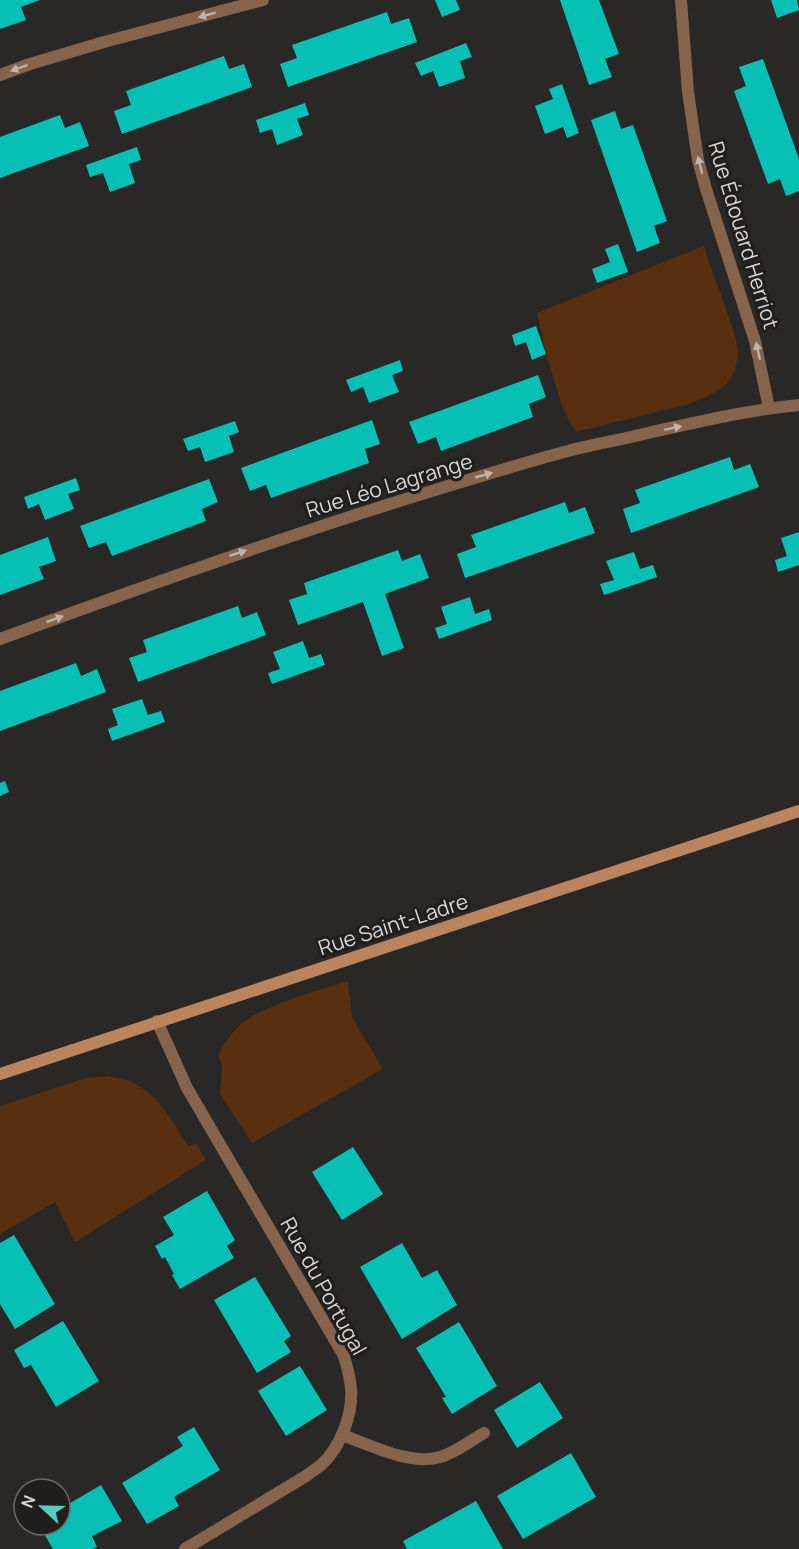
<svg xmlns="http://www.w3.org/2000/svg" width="799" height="1549" font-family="Manrope,sans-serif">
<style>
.green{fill:#58300f}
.building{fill:#06c0b6}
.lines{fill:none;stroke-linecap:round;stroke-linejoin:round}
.street{stroke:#86644c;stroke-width:12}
.secondary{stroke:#ba845d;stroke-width:12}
.oneway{fill:#bfb4ad}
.labels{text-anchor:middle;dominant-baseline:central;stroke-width:6;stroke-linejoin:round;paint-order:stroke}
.street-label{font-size:21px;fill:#d8d7d6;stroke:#211f1d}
</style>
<rect width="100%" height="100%" fill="#2a2827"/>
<path class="green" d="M 704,246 L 710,266 L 723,300 L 736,339 L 738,357 L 734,373 L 725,386 L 712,394 L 689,404 L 576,432 L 563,409 L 546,354 L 537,313 Z
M 348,981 L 352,1017 L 383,1069 L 252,1143 L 220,1094 L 222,1065 L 218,1055 C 224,1044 231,1033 240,1025 C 265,1004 317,991 348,981 Z
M 109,1076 C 117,1078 125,1079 132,1082 C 160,1096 172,1120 188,1146 L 196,1144 L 206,1160 L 75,1242 L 55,1202 L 0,1234 L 0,1106 L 86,1078 Z"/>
<path class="building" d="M 0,0 L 40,0 L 21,7 L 26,20 L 0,29 Z
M 435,0 L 456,0 L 460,10 L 442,17 Z
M 560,0 L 599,0 L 619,54 L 605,59 L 612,77 L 589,85 Z
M 771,0 L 797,0 L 799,10 L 777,18 Z
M 387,12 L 391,24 L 409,18 L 417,42 L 288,87 L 280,64 L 297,58 L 292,45 Z
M 466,43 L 472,57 L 460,61 L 465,78 L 439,87 L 433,71 L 421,76 L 415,63 Z
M 224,56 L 229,69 L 244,64 L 252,87 L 122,134 L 114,111 L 131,105 L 126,91 Z
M 763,59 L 799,159 L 799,191 L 786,196 L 780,179 L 768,184 L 734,91 L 746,86 L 739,67 Z
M 562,84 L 579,133 L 567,138 L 563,127 L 545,134 L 535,106 L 553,99 L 549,89 Z
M 305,103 L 309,115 L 297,119 L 303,135 L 277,145 L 272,129 L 260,133 L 256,120 Z
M 615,111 L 621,129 L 633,125 L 667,221 L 654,226 L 660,243 L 637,252 L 591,120 Z
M 60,115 L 65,128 L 80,122 L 89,146 L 0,178 L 0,137 Z
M 137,147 L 141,160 L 129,164 L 135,183 L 110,192 L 103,173 L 90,177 L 86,165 Z
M 618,244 L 628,272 L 597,283 L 592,269 L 610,262 L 605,249 Z
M 536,326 L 546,354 L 532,360 L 526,342 L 515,346 L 512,335 Z
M 400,360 L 403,371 L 392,375 L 399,392 L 369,403 L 363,387 L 351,392 L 346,380 Z
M 538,375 L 546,397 L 529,404 L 533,417 L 441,451 L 436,437 L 418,444 L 409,422 Z
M 372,420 L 380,444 L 365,449 L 369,463 L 271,498 L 266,485 L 250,491 L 241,468 Z
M 235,421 L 239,432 L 229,436 L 234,452 L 205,462 L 200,447 L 188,451 L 183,439 Z
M 730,457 L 734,470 L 750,464 L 759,487 L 631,533 L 623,509 L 640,503 L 635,490 Z
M 76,478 L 80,490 L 68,494 L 74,509 L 45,520 L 39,504 L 28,509 L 24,497 Z
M 209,479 L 218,502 L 202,509 L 206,521 L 112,556 L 106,542 L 89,548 L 80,526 Z
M 565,502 L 569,513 L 585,507 L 595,533 L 465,578 L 457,554 L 476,547 L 471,535 Z
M 799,532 L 799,565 L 778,572 L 775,560 L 787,556 L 781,538 Z
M 48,537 L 56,561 L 39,567 L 44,579 L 0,595 L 0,555 Z
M 398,550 L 402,561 L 420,554 L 429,578 L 385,594 L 404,648 L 382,656 L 363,602 L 298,625 L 289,600 L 307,594 L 304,583 Z
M 634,552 L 640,569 L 653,565 L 657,577 L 604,595 L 600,584 L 614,580 L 606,561 Z
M 470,597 L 475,614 L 489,609 L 492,620 L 439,639 L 435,628 L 447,624 L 441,607 Z
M 238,606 L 242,618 L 257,612 L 266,635 L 138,682 L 129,658 L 147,652 L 143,640 Z
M 303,641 L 309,658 L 321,654 L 325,665 L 272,684 L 268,673 L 280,669 L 273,652 Z
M 76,663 L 81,676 L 97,669 L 106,692 L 0,731 L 0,691 Z
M 142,699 L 148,715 L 161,711 L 165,722 L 112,741 L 108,729 L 118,725 L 112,709 Z
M 5,781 L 9,792 L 0,796 L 0,783 Z
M 353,1147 L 383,1194 L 342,1220 L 312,1172 Z
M 207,1191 L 235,1240 L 227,1246 L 234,1258 L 180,1289 L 172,1275 L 174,1274 L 165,1257 L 162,1259 L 155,1246 L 174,1235 L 163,1217 Z
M 14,1235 L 55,1304 L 15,1329 L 0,1304 L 0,1243 Z
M 402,1243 L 422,1278 L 437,1270 L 457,1305 L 402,1339 L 360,1267 Z
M 255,1277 L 291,1336 L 284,1341 L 291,1352 L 257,1373 L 214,1300 Z
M 63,1321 L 99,1381 L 56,1407 L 31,1365 L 24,1368 L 14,1350 Z
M 459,1322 L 497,1386 L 452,1414 L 442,1398 L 446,1397 L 416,1348 Z
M 300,1366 L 327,1410 L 286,1436 L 258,1391 Z
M 540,1382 L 563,1418 L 517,1448 L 494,1410 Z
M 194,1427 L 220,1470 L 174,1497 L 179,1506 L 147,1524 L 122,1483 L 183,1446 L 177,1437 Z
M 571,1453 L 596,1497 L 523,1539 L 497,1496 Z
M 101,1485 L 122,1521 L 92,1536 L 97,1547 L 93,1549 L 53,1549 L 39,1525 L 60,1525 L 60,1509 Z
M 476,1501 L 503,1549 L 407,1549 L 403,1541 Z"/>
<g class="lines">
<path class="street" d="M 681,0 L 688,92 L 698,160 L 706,189 L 755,341 L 769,408
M 0,75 L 30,64 L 104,42 L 263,0
M 0,639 C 155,582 310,527 468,480 C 501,470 534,460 568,451 C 594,444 621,440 648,433 C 698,422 748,410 799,405
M 157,1021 L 187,1088 L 344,1356 C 347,1367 350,1377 351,1388 C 353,1414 341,1447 321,1465 C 316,1469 311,1472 306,1476 L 185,1549
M 342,1435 C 370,1445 411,1466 440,1457 C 455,1453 470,1441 484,1433"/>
<path class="secondary" d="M 0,1074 L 799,811"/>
</g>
<defs><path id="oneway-solid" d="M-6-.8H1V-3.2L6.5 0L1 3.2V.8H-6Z" transform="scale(1.5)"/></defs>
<g class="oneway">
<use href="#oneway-solid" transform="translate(207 15) rotate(165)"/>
<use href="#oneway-solid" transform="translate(19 68) rotate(161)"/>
<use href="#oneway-solid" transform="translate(700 165) rotate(-104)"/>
<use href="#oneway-solid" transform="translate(758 351) rotate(-103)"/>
<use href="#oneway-solid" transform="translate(673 428) rotate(-12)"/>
<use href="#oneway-solid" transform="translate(484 475) rotate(-16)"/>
<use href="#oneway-solid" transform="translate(238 553) rotate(-18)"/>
<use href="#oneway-solid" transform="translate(55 619) rotate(-20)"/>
</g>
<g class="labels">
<g class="street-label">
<text transform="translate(744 235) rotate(73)">Rue Édouard Herriot</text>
<text transform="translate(389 485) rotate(-17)">Rue Léo Lagrange</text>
<text transform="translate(393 924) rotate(-18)">Rue Saint-Ladre</text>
<text transform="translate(324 1286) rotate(61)">Rue du Portugal</text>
</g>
</g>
<g transform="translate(42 1507) rotate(292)"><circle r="28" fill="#211f1d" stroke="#6a6967" stroke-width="1.5"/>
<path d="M0-4.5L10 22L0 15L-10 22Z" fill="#56cec4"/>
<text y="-9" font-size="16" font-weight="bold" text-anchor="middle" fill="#d8d7d6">N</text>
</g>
</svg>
